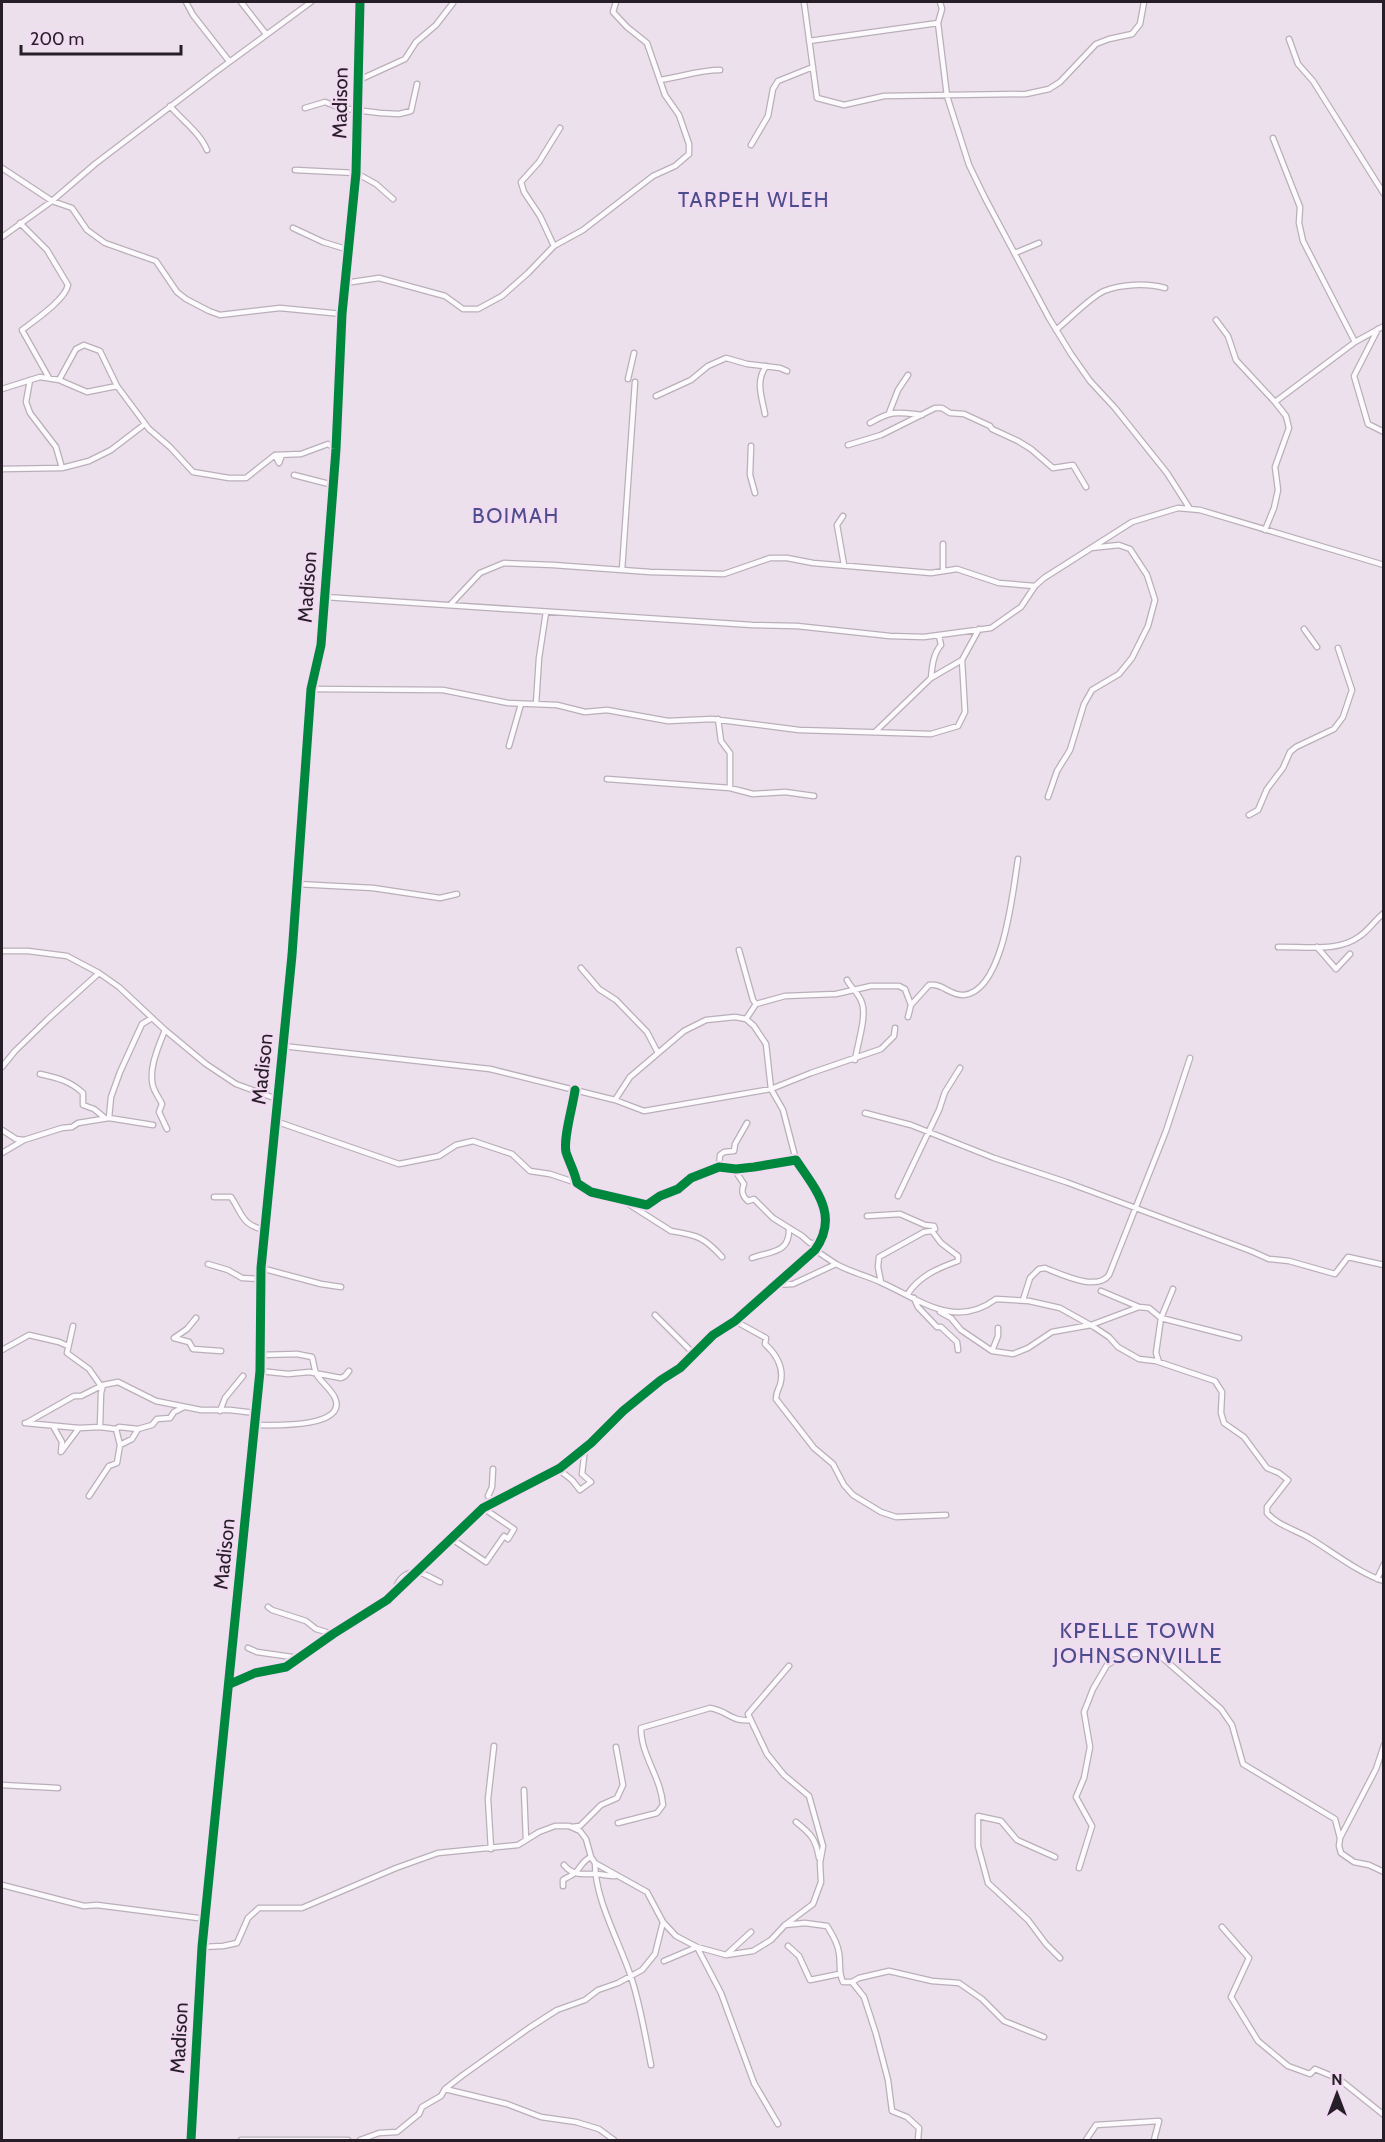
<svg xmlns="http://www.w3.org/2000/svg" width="1385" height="2142" font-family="Cabin,sans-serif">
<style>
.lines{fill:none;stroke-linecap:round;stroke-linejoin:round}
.minor-casing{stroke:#b9afb9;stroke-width:7}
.tertiary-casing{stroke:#b9afb9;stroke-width:8}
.minor{stroke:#fcfafc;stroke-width:4.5}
.tertiary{stroke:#fcfafc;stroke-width:6}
.cycleway-casing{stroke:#f2dbf2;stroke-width:13}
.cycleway{stroke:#00873e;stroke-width:9}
.labels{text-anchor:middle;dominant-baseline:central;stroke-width:4.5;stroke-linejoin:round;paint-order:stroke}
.street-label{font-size:20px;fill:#271f27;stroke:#f2dbf2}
.neighbourhood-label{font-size:21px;letter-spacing:1.5px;fill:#4c4d8b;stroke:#f2dbf2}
.quarter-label{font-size:22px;letter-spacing:1.5px;fill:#4c4d8b;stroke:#f2dbf2}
</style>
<rect width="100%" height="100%" fill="#ede0ed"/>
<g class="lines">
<g class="minor-casing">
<path id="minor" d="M 186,2 L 193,15 L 229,61
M 241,2 L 266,34
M 804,2 L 817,98 L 844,105 L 884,96 L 1026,94 L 1049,89 L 1060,82 L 1096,44 L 1109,39 L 1132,34 L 1140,24 L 1144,2
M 938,23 L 942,9 L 940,2
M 1289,39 L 1298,64 L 1313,81 L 1384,194
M 809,41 L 938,23 L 947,96 L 969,165 L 985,198 L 1049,318 L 1071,354 L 1090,381 L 1115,408 L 1167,473 L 1190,509
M 359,80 L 405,59 L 416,42 L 436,25 L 453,3
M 660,80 C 681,77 699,70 720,70
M 170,106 C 183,121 200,133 207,150
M 305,108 L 325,102 L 340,108 L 380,113 L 399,114 L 411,111 L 417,84
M 1273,138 L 1300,207 L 1299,223 L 1303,241 L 1355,342
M 751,145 L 768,116 L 773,89 L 778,81 L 813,67
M 2,168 L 52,201 L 72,208 L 87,230 L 105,243 L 156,261 L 177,292 L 186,299 L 209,311 L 220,315 L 280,308 L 342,314
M 295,170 L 356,173 L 376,184 L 393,199
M 20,223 L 47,250 L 68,285 C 65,300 35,320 22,330 L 49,378
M 293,228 L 323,242 L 349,250
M 2,237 L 52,201 L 95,164 L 217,71 L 311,2
M 554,246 L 540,216 L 524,192 L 521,182 L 539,162 L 560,128
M 1015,253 L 1039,243
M 345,283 L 379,278 L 445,296 L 463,309 L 478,309 L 502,296 L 528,273 L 554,246 L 583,230 L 653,176 L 675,166 L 689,154 L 689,144 L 679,115 L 665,95 L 647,43 L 627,27 L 613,12 L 616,2
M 1216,320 L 1228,336 L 1236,360 L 1275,402
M 1378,329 L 1354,376 L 1368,424 L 1384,432
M 1056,330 C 1068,320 1092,296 1104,291 C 1122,284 1146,283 1165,288
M 628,379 L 634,353
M 59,380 L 76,349 L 84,345 L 100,351 L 117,386
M 2,389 L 40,377 L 59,380 L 87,392 L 117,386 L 149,429 L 170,447 L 193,472 L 229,478 L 246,478 L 275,455 L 301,454 L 328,444 L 336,449
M 656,396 L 691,380 L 708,366 L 726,358 L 747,364 L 780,368 L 787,371
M 889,413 L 898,390 L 908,375
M 765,414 C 762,397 755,382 766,366
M 870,423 C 892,410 897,412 922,415
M 848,445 L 881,435 L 935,408 L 942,408 L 950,413 L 964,414 L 990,426 L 992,429 L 1018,441 L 1031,449 L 1053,468 L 1073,465 L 1086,487
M 751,446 L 750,475 L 755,493
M 275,455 L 279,463 L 282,455
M 62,468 L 89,461 L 111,450 L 145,424
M 2,469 L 62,468 L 56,447 L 30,413 L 26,402 L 30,380
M 294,475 L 333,485
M 843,516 L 837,525 L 844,565
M 1265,530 L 1274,508 L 1278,490 L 1275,467 L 1289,428 L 1286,416 L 1275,402 L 1355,342 L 1384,326
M 943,544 L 943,571
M 622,570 L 635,382
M 325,597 L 752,625 L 797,626 L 890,636 L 924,637 L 991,628 L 1021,607 L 1035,586 L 1044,578 L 1132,522 L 1178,508 L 1200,510 L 1384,565
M 450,605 L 480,573 L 504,563 L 553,565 L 650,572 L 724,574 L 770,558 L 787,558 L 813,563 L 931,573 L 957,569 L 999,583 L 1035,586
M 1304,629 L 1317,647
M 931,678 C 932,667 933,654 941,645 L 939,636
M 311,689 L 443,690 L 508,703 L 557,705 L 585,712 L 607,710 L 668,721 L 712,719 L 799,730 L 931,734 L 958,726 L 965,712 L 962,660 L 979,629
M 536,704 L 539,658 L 546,612
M 718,719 L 721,741 L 730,753 L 730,788
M 875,732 L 931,678 L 962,660
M 509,746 L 521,704
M 607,779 L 730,788 L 753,794 L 785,792 L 814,796
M 1048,797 L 1057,771 L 1070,750 L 1084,704 L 1092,690 L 1119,674 L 1132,658 L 1148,626 L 1155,600 L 1147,575 L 1130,549 L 1119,545 L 1091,548
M 1249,815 L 1258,810 L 1267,789 L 1283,768 L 1290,752 L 1296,747 L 1334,729 L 1343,717 L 1352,690 L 1338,648
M 297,884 L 373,888 L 440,898 L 457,894
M 1278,947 C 1303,946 1338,953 1360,936 C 1369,930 1375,920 1384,913
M 1317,947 L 1336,969 L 1350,954
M 739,950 L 753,1000 L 756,1004
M 2,951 L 28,951 L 67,956 L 99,973 L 119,987 L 165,1030 L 206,1064 L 236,1084 L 277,1099
M 581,968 L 599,989 L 616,1000 L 647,1032 L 658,1053
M 847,980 C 851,988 859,993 862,1003 C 867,1016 857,1046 855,1060
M 908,1017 L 911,1005 L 929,985 C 943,983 950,996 964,995 C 1004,991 1013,889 1018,859
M 152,1018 L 142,1024 L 120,1072 L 111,1097 L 109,1118 L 153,1125
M 746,1019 L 756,1004 L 785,996 L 836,994 L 871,986 L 899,986 L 905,989 L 911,1005
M 165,1030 C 158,1047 146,1074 155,1091 C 157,1096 160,1099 162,1104 L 159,1112 L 167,1129
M 283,1046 L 490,1069 L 615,1100 L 644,1111 L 771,1089 L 783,1110 L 796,1160
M 2,1067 L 15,1051 L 48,1019 L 99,973
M 40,1074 C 58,1078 70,1081 83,1093 L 83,1105 L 94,1109 L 105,1118
M 615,1100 L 630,1077 L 684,1031 L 706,1020 L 735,1017 L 746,1019 L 754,1026 L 766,1044 L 771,1089 L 811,1073 L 881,1049 L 894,1036 L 895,1028
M 865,1113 L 911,1125 L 994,1158 L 1066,1182 L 1251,1251 L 1269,1259 L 1289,1261 L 1335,1274 L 1348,1257 L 1384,1265
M 275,1121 L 399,1164 L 439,1156 L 456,1145 L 473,1141 L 512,1154 L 530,1171 L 550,1174 L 577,1183
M 2,1130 L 16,1139 L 24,1140 L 62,1128 L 72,1127 L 78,1123 L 109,1118
M 2,1153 L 24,1140
M 719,1167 L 720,1155 L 724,1152 L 734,1151 L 735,1144 L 747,1123
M 734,1169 L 744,1184 C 741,1191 742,1196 748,1201 L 754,1199 L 773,1218 L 802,1236 L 810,1243 L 820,1243
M 898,1196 L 939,1110 L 945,1092 L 960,1068
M 214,1197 L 231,1197 C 243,1215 241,1224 264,1230
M 627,1203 L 671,1231 C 697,1235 704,1237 722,1257
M 867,1216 L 900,1214 L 925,1225 L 934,1226 L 935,1229 L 932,1231
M 752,1258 C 770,1251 790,1254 789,1228
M 208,1264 L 228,1270 L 242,1278 L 261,1279
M 836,1264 C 850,1272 865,1275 880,1282 C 919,1299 954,1330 996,1299 L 1029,1301 L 1060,1308 L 1094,1327 L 1109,1337 L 1118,1347 L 1139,1359 L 1156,1361 L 1215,1381 L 1222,1392 L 1221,1413 L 1224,1423 L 1244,1437 L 1267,1468 L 1279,1473 L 1288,1480 L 1267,1507 L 1267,1513 C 1278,1526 1297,1530 1311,1539 C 1331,1551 1362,1575 1384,1581
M 261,1268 L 321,1284 L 341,1287
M 881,1282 L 878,1267 L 879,1257 L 924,1232 L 932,1231 L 941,1243 L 958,1256 L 958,1261 C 938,1268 919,1276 907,1295
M 774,1285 L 793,1284 L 836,1264 L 815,1250
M 1173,1289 L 1161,1318 L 1239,1338
M 1101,1291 L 1139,1307
M 914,1298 L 918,1307 L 937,1327 L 941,1327 L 957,1342 L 958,1350
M 1023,1300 L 1030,1278 L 1039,1269 L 1045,1268 C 1061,1274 1097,1292 1109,1275 L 1166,1131 L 1190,1058
M 940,1312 L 951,1318 L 961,1330 L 992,1351 L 1013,1354 L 1028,1348 L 1052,1332 L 1091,1325 L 1139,1307 L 1149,1308 L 1161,1318 L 1156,1353 L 1159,1362
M 655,1315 L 693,1353
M 735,1321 L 766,1338 L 765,1344 C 777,1355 785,1368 780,1385 C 778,1390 776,1393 776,1399 L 814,1448 L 833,1464 L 844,1485 L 853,1495 L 881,1512 L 896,1517 L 946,1515
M 73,1326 L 67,1353 L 89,1369 L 101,1386
M 174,1338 L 189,1342 L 193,1349 L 221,1351
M 174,1338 L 187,1329 L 196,1318
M 2,1350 L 29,1335 L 59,1342 L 68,1346
M 992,1351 L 998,1336 L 998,1328
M 260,1371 L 288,1374 L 309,1372 L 341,1378 L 345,1376 L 349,1371
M 220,1411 L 225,1398 L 243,1376
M 28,1422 L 74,1396 L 81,1396 L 103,1385
M 25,1423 L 79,1428 L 100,1427 L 101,1393 L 103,1385 L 118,1382 L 156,1401 L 201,1410 L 230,1410 L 255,1413
M 255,1425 C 269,1425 348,1429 335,1398 C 331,1389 322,1383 317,1375 C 314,1370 314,1363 312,1357 L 297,1354 L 260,1355
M 53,1426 L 62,1442 L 61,1452 L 79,1428
M 116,1429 L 119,1427 L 138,1429
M 120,1445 L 132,1439 L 138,1429 L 152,1425 L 157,1419 L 170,1418 L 174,1412 L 184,1407
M 558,1469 L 572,1480 L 580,1490 L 591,1482 L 582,1474 L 585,1448
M 89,1496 L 109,1466 L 117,1463 L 120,1445 L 116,1429 L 100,1427
M 493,1503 L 488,1496 L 492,1487 L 493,1469
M 452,1539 L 486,1562 L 504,1536 L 508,1539 L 514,1529 L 483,1508
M 1377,1579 L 1384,1564
M 396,1592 C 395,1582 405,1572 416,1572 C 423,1572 433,1579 440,1582
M 268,1607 L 272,1610 L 306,1621 L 316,1629 L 333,1634
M 248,1648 L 257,1652 L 299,1658
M 230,1684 L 255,1673 L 286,1667 L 333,1634 L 387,1600 L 483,1508 L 560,1468 L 591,1443 L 623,1411 L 661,1380 L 680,1368 L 713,1335 L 735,1321 L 815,1250 C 840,1215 815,1189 796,1160 L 754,1167 L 736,1169 L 719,1167 L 691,1178 L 678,1189 L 660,1196 L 647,1205 L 591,1192 L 577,1183 C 575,1172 569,1162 566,1152 C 563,1138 573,1106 575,1090
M 1384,1745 L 1376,1769 L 1340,1838 L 1339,1846 L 1341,1853 L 1354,1862 L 1369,1865 L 1384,1872
M 2,1785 L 58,1788
M 524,1790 L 526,1840
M 796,1822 C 811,1834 816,1839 819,1858
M 618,1823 L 657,1813 L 663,1805 C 661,1777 641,1756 641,1728 L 710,1708 C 729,1711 730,1722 751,1720
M 571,1827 L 580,1826 L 601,1805 L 617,1798 L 623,1785 L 616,1747
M 491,1849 L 488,1799 L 494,1746
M 1055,1857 L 1017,1840 L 1001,1821 L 978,1816 L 978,1846 L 988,1883 L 1028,1920 L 1046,1944 L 1060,1958
M 595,1863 C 595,1899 618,1939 630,1974 C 640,2002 645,2035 651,2065
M 564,1865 C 573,1876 582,1874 595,1874 C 601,1874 608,1876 615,1876
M 1079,1868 L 1092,1826 L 1076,1797 L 1084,1778 L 1090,1747 L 1084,1712 L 1093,1689 L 1107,1665 L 1125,1654 L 1157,1653 L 1221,1709 L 1232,1725 L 1243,1764 L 1335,1819 L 1340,1838
M 2,1885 L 84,1906 L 97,1905 L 206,1919
M 563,1886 L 563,1880 C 567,1877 572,1876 576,1872 C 581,1867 583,1860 591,1857
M 785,1925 L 805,1923 L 827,1926 C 832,1934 838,1943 839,1953 C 841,1964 838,1972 843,1982 L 852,1982 L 859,1978 L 889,1971 L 932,1981 L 959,1983 L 982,1999 L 1004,2021 L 1044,2037
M 1222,1927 L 1249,1958 L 1231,1997 L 1258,2041 L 1288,2066 L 1310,2074 L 1315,2069 L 1339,2079 L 1384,2115
M 788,1946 L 799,1956 L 810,1980 L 839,1974
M 202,1947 L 223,1946 L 237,1943 L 248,1918 L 259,1908 L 302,1908 L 396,1868 L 438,1853 L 518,1845 L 539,1832 L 555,1826 L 569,1826 L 580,1831 L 586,1839 L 591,1857 L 595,1863 L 647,1892 L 663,1922 L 676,1936 L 697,1947 L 726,1955 L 753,1951 L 771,1940 L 785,1925 L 813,1904 L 821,1882 L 820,1863 L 823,1846 L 809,1796 L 784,1775 L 767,1754 L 748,1714 L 789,1666
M 726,1955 L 751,1932
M 664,1961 L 697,1947 L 721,1993 L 754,2083 L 778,2124
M 852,1982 L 864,1997 L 876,2034 L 888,2080 L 892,2111 L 907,2117 L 919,2128 L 918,2140
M 445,2089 L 507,2104 L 541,2117 L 576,2122 L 599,2129 L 614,2140
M 241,2140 L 348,2140
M 360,2140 L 379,2133 L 397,2132 L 419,2114 L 422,2107 L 441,2096 L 445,2089 L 463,2075 L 529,2028 L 557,2010 L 585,2000 L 598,1990 L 618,1983 L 642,1970 L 655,1954 L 663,1922
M 1086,2140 L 1096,2125 L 1159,2121 L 1154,2140"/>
</g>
<g class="tertiary-casing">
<path id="tertiary" d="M 191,2140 L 202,1947 L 260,1371 L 261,1268 L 292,955 L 311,689 L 321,645 L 336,449 L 342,314 L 356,173 L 360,2"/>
</g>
<use href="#minor" class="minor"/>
<use href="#tertiary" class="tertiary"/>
<g class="cycleway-casing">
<path id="cycleway" d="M 230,1684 L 255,1673 L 286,1667 L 333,1634 L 387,1600 L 483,1508 L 560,1468 L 591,1443 L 623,1411 L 661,1380 L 680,1368 L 713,1335 L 735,1321 L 815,1250 C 840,1215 815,1189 796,1160 L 754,1167 L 736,1169 L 719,1167 L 691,1178 L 678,1189 L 660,1196 L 647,1205 L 591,1192 L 577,1183 C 575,1172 569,1162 566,1152 C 563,1138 573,1106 575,1090
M 191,2140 L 202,1947 L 260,1371 L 261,1268 L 292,955 L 311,689 L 321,645 L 336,449 L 342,314 L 356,173 L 360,2"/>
</g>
<use href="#cycleway" class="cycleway"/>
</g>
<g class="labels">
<g class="street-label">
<text transform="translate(340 103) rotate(-89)">Madison</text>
<text transform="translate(307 587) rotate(-86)">Madison</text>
<text transform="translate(262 1069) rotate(-84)">Madison</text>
<text transform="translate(224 1554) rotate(-84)">Madison</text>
<text transform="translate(179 2038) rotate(-87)">Madison</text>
</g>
<g class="neighbourhood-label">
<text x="754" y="199">TARPEH WLEH</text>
<text x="516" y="515">BOIMAH</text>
</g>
<g class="quarter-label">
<text x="1138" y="1630">KPELLE TOWN<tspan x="1138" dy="25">JOHNSONVILLE</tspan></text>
</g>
</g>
<rect width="1385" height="2142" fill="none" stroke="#271f27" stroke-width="6"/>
<g transform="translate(1337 2094)" stroke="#f2dbf2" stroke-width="4.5" paint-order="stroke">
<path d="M0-4.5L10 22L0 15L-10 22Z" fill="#271f27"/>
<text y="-9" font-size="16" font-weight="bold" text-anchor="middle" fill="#271f27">N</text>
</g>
<path d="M21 45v9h160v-9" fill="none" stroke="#271f27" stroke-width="3"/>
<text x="30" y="45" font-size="18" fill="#271f27" stroke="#f2dbf2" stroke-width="4.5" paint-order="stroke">200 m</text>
</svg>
